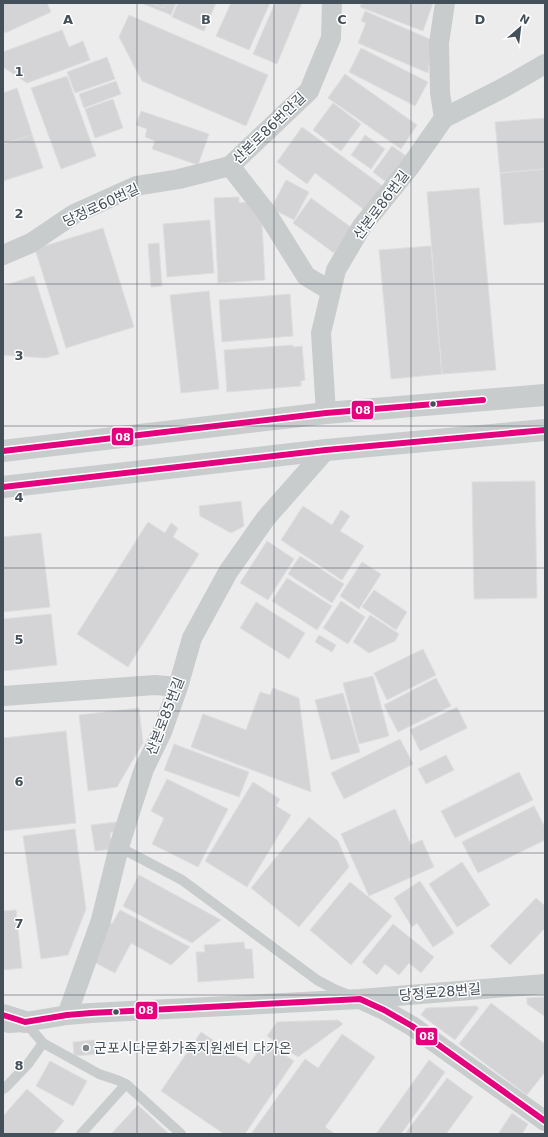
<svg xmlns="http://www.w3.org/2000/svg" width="548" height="1137" font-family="'DejaVu Sans','Noto Sans KR',sans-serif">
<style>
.building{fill:#d4d4d7;stroke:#dededf}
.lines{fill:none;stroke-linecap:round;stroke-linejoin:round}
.service{stroke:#c8cccd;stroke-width:10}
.minor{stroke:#c8cccd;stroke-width:20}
.tertiary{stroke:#c8cccd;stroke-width:22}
.bus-1-casing{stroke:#fff;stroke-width:9}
.bus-1{stroke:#e5007d;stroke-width:6}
.grid{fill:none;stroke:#434f59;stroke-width:1;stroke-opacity:0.55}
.bus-dot{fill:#434f59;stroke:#fff;stroke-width:1.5}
.poi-dot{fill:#7e868c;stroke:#fff;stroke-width:1.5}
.labels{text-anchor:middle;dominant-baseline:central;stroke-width:3;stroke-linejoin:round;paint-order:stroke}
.street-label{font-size:14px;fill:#434f59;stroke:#fff}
.poi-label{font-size:14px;fill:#434f59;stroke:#fff;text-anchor:start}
.grid-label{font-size:13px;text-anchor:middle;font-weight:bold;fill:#434f59;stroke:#fff;stroke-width:3;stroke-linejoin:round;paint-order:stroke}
.line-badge{stroke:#fff;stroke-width:1.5}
.badge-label{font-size:11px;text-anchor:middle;font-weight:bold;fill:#fff}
</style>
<rect width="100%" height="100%" fill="#edecec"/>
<path class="building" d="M 3,3 L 47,3 L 51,12 L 5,33 L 3,28 Z
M 141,3 L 176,3 L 171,15 Z
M 151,3 L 167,3 L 164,8 Z
M 178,3 L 216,3 L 204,31 L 172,17 Z
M 231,3 L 270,3 L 249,50 L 216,36 Z
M 275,3 L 302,3 L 277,64 L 253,54 Z
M 362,3 L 433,3 L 423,31 L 360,7 Z
M 365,11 L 432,40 L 428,73 L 358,43 L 366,23 L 361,21 Z
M 129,15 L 268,75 L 246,126 L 142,81 L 119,37 Z
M 62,30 L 69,47 L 83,41 L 90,60 L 27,83 L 3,67 L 3,52 Z
M 361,48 L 428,82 L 415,106 L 349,72 Z
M 107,57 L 115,79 L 75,93 L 67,72 Z
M 345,74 L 417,125 L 401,149 L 328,98 Z
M 67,76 L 96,156 L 61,169 L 31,88 Z
M 116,81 L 121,94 L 84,108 L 79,94 Z
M 17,88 L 43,168 L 3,181 L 3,93 Z
M 113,99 L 123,128 L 95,138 L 85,109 Z
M 333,103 L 361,124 L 341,151 L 313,130 Z
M 141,111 L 209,134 L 198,165 L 152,149 L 155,141 L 145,137 L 147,129 L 136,125 Z
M 545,118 L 545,169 L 500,173 L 495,122 Z
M 302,127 L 384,187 L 366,211 L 315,173 L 307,184 L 277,162 Z
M 32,135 L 43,168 L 3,181 L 3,144 Z
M 365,135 L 385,149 L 371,169 L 351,155 Z
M 392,146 L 409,158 L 390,185 L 373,172 Z
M 545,169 L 545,222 L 504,225 L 500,173 Z
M 286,180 L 309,192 L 294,220 L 271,208 Z
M 479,188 L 496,370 L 442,374 L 427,192 Z
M 239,197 L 239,203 L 247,202 L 262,222 L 265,280 L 218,283 L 214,198 Z
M 311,198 L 352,228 L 334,253 L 293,223 Z
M 210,220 L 214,273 L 167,277 L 163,224 Z
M 103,228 L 134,327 L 66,348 L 35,249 Z
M 159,243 L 162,286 L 151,287 L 148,244 Z
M 431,246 L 442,374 L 391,379 L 379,250 Z
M 34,276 L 59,354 L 46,358 L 3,355 L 3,286 Z
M 209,291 L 219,389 L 181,393 L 170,295 Z
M 290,294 L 293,336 L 222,342 L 219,300 Z
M 293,345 L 293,347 L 302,346 L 305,380 L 301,381 L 301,386 L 227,392 L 224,350 Z
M 535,481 L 537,598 L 474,599 L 472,482 Z
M 241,501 L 244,526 L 231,533 L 200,516 L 199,506 Z
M 303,506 L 332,525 L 341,510 L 350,516 L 340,531 L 364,546 L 342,580 L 281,540 Z
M 148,522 L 165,533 L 171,523 L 178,528 L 173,537 L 199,554 L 128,667 L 77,634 Z
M 41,533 L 50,607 L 3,612 L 3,537 Z
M 267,541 L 294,559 L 268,600 L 240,583 Z
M 300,556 L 344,584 L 332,603 L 288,574 Z
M 362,562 L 381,574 L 359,609 L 340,596 Z
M 287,578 L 332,606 L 317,630 L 272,601 Z
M 374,590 L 407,612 L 396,630 L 362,607 Z
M 341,601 L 365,617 L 348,644 L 323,628 Z
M 256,602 L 305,633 L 289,659 L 240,628 Z
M 51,614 L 57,665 L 3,671 L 3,619 Z
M 370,615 L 399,634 L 395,641 L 369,653 L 353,642 Z
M 319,635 L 336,645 L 332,652 L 315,642 Z
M 423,649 L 436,675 L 387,700 L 374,673 Z
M 373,676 L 389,736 L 359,744 L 343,683 Z
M 436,678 L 451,706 L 398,732 L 384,705 Z
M 273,688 L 299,698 L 311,792 L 191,747 L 203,714 L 246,730 L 260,692 L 270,695 Z
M 343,693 L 360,752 L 331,760 L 315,700 Z
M 457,707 L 467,728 L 420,751 L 410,730 Z
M 139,708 L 143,743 L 117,787 L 88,791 L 79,715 Z
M 66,731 L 76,823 L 3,831 L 3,738 Z
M 400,739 L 413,764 L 344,799 L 331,773 Z
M 174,744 L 249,772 L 239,797 L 164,770 Z
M 446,755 L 454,770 L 426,784 L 418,769 Z
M 519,772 L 533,800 L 455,838 L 441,811 Z
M 167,779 L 228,809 L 198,867 L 152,844 L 164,818 L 151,811 Z
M 253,782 L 280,799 L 276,806 L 291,815 L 247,887 L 205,861 Z
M 534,806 L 545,827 L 545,840 L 478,873 L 462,842 Z
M 395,809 L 411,845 L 422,840 L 434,867 L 369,896 L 341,834 Z
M 309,817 L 338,841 L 349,867 L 299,927 L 251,888 Z
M 117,822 L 118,832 L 110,833 L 112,849 L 95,851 L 91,825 Z
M 75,829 L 86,909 L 68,955 L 41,959 L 23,836 Z
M 462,862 L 490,905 L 457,927 L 429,884 Z
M 139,875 L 221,920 L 192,943 L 123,906 Z
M 420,881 L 454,933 L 433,947 L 417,923 L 412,927 L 394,898 Z
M 350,882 L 392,916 L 351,965 L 310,930 Z
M 536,898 L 545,906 L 545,928 L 510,965 L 490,946 Z
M 16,910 L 22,968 L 3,970 L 3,911 Z
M 120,910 L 190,947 L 171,965 L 131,943 L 115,973 L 90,960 L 107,921 L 112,924 Z
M 393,924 L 434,957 L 421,973 L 409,963 L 399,975 L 385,964 L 377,975 L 362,962 Z
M 244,942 L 245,949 L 252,949 L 254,978 L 198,982 L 196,952 L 205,952 L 204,945 Z
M 545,997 L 545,1018 L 543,1015 L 527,1004 L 527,998 Z
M 491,1003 L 545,1044 L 545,1072 L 527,1095 L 459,1044 Z
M 476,1006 L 479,1008 L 455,1040 L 421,1015 L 426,1008 Z
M 338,1020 L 343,1024 L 298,1057 L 267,1036 L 277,1022 Z
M 201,1032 L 249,1064 L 265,1042 L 294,1061 L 245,1134 L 224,1134 L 161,1091 Z
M 342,1034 L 375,1057 L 325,1127 L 335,1134 L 251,1134 L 305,1059 L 318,1068 Z
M 95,1040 L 97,1054 L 74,1056 L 73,1042 Z
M 429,1060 L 445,1072 L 401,1134 L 376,1134 Z
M 50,1061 L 87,1081 L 73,1106 L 36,1086 Z
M 447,1078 L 473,1097 L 446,1134 L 405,1134 Z
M 27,1089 L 64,1121 L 53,1134 L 3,1134 L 3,1120 L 4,1115 Z
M 138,1105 L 169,1134 L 111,1134 Z
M 512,1113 L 528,1124 L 522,1134 L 498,1134 Z"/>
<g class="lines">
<path class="service" d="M 119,847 L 182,880 L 317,980 L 336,990 L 349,995
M 25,1022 L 43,1043 L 99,1074 L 117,1080 L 126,1084 L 81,1134
M 126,1084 L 181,1134
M 3,1089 L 6,1087 L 28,1064 L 43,1043"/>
<path class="minor" d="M 444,118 L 503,88 L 545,64
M 3,255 L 31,243 L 74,214 L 136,186 L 179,179 L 230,166
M 331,291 L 306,276 L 266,212 L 230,166 L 309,91 L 318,69 L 331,38 L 332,3
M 326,413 L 321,333 L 336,270 L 362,226 L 409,168 L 444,118 L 440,93 L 439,43 L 445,3
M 3,696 L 155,685 L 178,687
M 362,1000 L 384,1010 L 412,1026 L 545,1121
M 67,1015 L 101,920 L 119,847 L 132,806 L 144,769 L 162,732 L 178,687 L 192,638 L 228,572 L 266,518 L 326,450
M 9,1023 L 25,1022 L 67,1015 L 91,1013 L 360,999 L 545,984"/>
<path class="tertiary" d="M 3,451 L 326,413 L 545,395
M 3,487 L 326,450 L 545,430
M 3,1015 L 25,1022"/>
<g class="bus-1-casing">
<path id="bus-1" d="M 3,451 L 326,413 L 483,400
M 3,487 L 326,450 L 545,430
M 3,1015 L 25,1022 L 67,1015 L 91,1013 L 360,999 L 384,1010 L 412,1026 L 545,1121"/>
</g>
<use href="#bus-1" class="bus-1"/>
</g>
<path class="grid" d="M 137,3 L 137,1134M 274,3 L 274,1134M 411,3 L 411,1134M 3,142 L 545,142M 3,284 L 545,284M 3,426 L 545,426M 3,568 L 545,568M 3,711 L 545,711M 3,853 L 545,853M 3,995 L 545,995"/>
<g class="bus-dot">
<circle cx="433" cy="404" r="3.5"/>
<circle cx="116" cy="1012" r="3.5"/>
</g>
<circle class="poi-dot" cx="86" cy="1048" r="4"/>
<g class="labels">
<g class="street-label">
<text transform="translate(269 128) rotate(-44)">산본로86번안길</text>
<text transform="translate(101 205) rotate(-25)">당정로60번길</text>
<text transform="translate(381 205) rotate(-53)">산본로86번길</text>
<text transform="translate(165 716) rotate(-69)">산본로85번길</text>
<text transform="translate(440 992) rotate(-5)">당정로28번길</text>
</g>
<g class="poi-label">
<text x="94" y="1048">군포시다문화가족지원센터 다가온</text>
</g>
</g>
<g class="grid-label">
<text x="68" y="24">A</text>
<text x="206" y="24">B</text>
<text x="342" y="24">C</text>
<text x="480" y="24">D</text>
<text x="19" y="76">1</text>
<text x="19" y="218">2</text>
<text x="19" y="360">3</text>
<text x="19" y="502">4</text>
<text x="19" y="644">5</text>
<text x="19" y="786">6</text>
<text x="19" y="928">7</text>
<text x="19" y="1070">8</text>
</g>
<g class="line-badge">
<rect x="351" y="400" width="23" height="20" rx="4" fill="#e5007d"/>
<rect x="111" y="427" width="23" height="19" rx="4" fill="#e5007d"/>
<rect x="135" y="1001" width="23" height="19" rx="4" fill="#e5007d"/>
<rect x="415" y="1027" width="23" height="19" rx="4" fill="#e5007d"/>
</g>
<g class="badge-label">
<text x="363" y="414">08</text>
<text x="123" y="441">08</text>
<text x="146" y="1014">08</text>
<text x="427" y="1040">08</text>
</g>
<rect width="548" height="1137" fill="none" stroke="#434f59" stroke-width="8"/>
<g transform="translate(520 28) rotate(28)" stroke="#ffffff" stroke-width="3" paint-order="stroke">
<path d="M0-3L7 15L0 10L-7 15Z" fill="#434f59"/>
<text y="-6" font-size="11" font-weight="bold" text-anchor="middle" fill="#434f59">N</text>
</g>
</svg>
